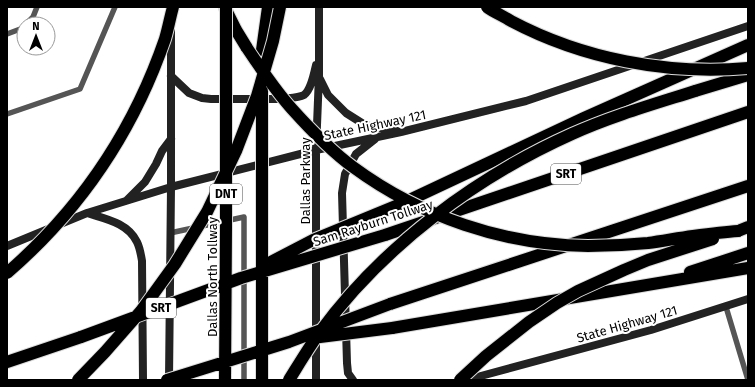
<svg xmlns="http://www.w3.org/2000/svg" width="755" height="387" font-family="'Fira Sans',sans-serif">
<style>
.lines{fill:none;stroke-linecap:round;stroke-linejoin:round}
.motorway-casing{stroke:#dbdbdb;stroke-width:14}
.service{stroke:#555;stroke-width:5.5}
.secondary{stroke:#222;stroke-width:8}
.motorway{stroke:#000;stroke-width:12}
.motorway-bridge-casing{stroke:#dbdbdb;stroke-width:14;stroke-linecap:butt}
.motorway-bridge{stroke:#000;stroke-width:12}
.labels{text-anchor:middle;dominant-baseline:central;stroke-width:4;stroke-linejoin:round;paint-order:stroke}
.shield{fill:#fff;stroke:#4c4c4c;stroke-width:1}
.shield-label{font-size:12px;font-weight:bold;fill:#000}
.street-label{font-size:13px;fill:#000;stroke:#fff}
</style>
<rect width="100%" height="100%" fill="#fff"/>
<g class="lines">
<g class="motorway-casing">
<path id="motorway" d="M 225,8 L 236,30 L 247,48
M 262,50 L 268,7
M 695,91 L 748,75
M 403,203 L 584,118 L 748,45
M 738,231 L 748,227
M 385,235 L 748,112
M 690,272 L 748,253
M 390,304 L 748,186
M 392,328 L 748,268
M 7,362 L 81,337"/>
</g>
<path class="service" d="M 26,24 L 33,17 L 37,7
M 7,34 L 23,28 L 24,27
M 7,114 L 80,89 L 115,7
M 170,233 L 244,217 L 244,380
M 726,307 L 748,380"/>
<path class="secondary" d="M 171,76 L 189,93 L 202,98 L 211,99 L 282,99 C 288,98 298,98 304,95 C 311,90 314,74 316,65
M 320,79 L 328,95 L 346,113 L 365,125 L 397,131
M 127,200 L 145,182 L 156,164 L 162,151 L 171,139
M 87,213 C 106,219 128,223 137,242 C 140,248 141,255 142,261 L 143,380
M 7,246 L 87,213 L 171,187 L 316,150 L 401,132 L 526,101 L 748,26
M 169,380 L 171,187 L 171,31
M 316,380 L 316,150 L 319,75 L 319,7
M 353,380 L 348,373 L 347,363 L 342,193 L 345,174 L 356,154 L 375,139
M 466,380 L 651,330 L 748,299"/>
<use href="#motorway" class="motorway"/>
<g class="motorway-bridge-casing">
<path id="motorway-bridge" d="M 487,7 C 494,12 503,16 511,21 C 583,59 667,75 748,68
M 247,48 C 261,69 275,90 292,109 C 310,129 331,151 353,167 C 421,217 504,245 588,246 C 608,246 628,245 648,243 C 663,241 678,238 693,236 C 708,234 723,232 738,231
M 262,91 L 262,380
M 265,265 L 313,240 L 403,203
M 7,273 C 81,209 133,132 165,39 C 168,29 170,18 173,7
M 81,337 L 241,278 L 385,235
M 312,338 L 392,328
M 78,380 L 105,352 L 141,311 L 175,264 L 207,212 L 236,151 L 257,96 L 273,41 L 280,7
M 167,380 L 289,342 L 390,304
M 225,380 L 226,227 L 226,7
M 289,380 C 299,364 309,347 320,332 C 383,246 476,177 572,134 C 612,116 654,104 695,91
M 460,380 L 486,356 L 529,322 L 557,303 L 578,291 L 624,270 L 648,260 L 713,239"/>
</g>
<use href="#motorway-bridge" class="motorway-bridge"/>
</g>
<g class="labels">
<g class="shield">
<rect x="551" y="164" width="30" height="20" rx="3"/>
<rect x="210" y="184" width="32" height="20" rx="3"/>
<rect x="146" y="298" width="30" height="20" rx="3"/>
</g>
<g class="shield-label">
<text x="566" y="174">SRT</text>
<text x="226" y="194">DNT</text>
<text x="161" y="308">SRT</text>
</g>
<g class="street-label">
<text transform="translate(375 125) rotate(-12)">State Highway 121</text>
<text transform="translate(305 181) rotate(-90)">Dallas Parkway</text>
<text transform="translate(373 223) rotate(-18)">Sam Rayburn Tollway</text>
<text transform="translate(212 277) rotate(-90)">Dallas North Tollway</text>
<text transform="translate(627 324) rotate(-16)">State Highway 121</text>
</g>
</g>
<rect width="755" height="387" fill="none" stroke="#000000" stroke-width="16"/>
<g transform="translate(36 36)"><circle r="19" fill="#ffffff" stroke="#999999"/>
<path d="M0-3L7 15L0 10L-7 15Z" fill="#000000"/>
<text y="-6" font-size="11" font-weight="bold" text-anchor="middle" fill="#000000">N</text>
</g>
</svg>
